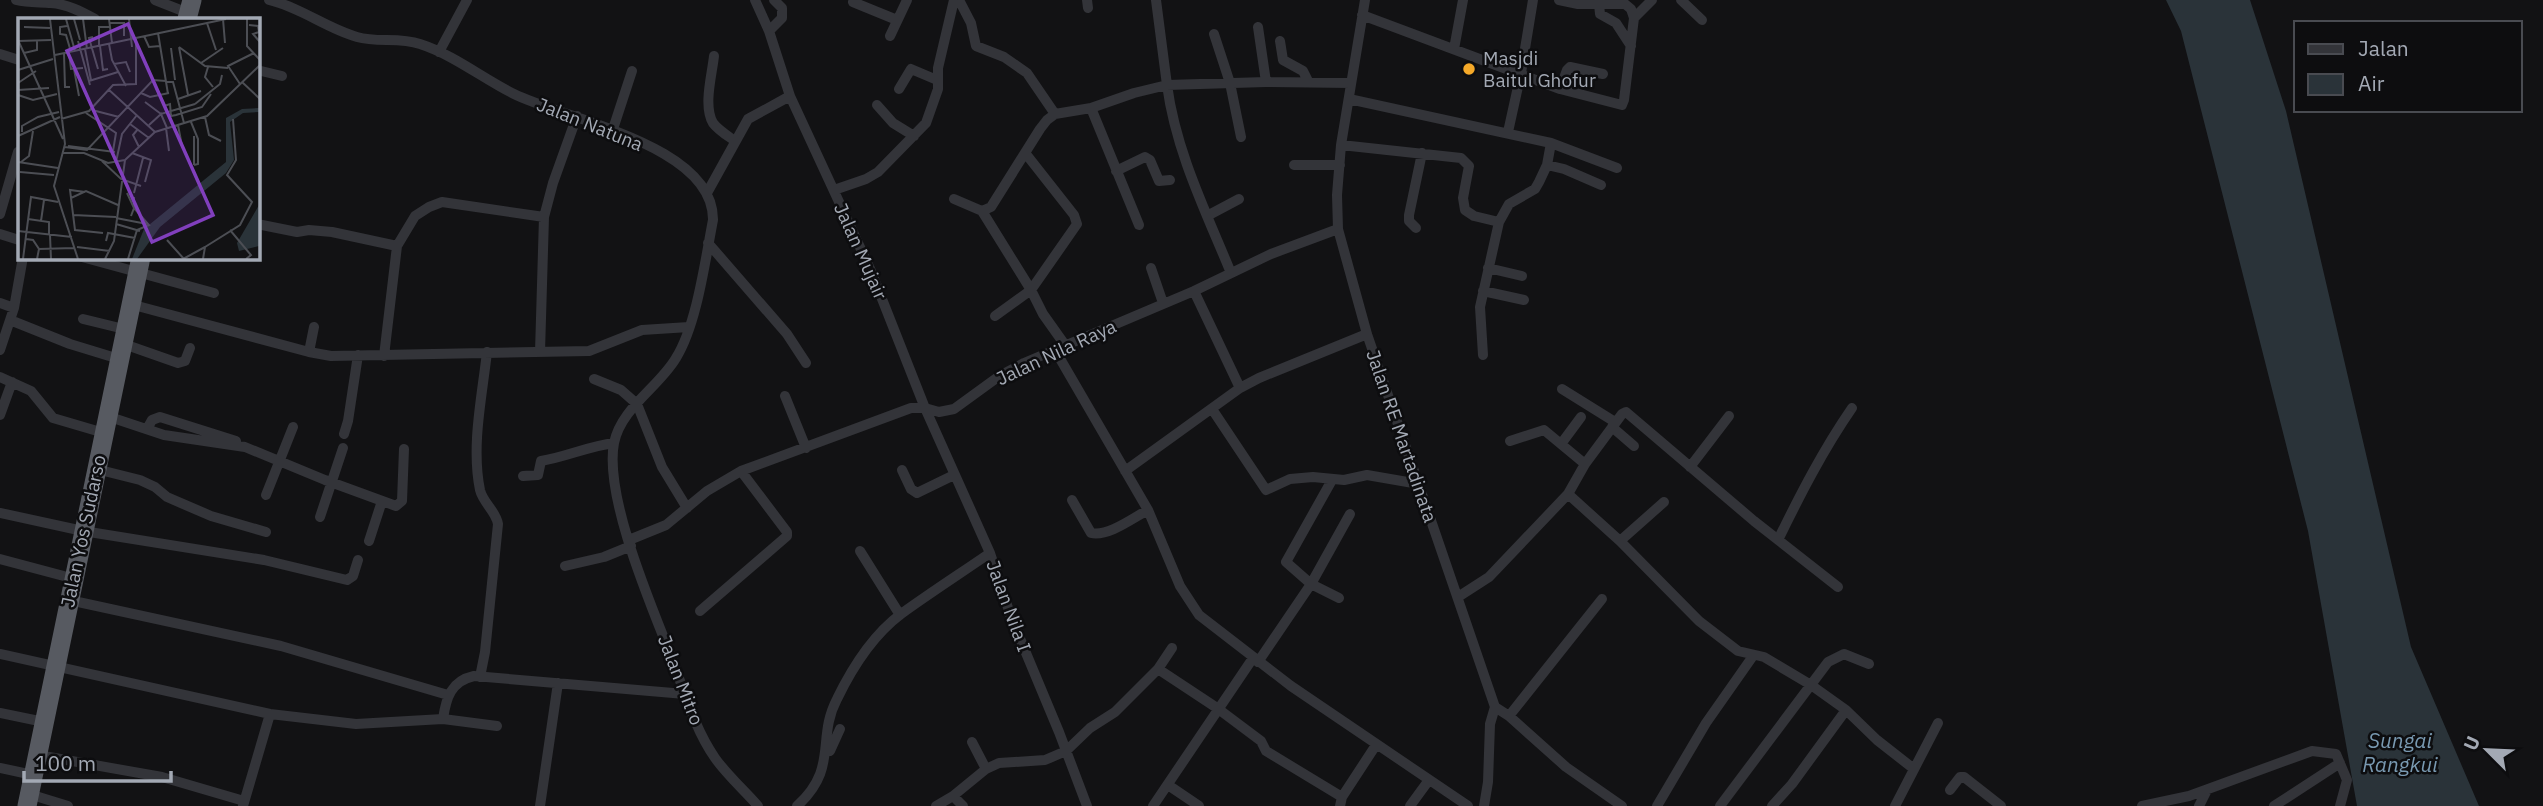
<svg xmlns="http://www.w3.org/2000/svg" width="2543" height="806" font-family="'IBM Plex Sans',sans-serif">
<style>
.water{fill:#2a3339}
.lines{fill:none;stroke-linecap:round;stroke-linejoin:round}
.minor{stroke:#333439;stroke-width:10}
.trunk{stroke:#575a61;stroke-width:19}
.poi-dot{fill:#f5a929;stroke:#0d0d0f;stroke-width:2.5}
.labels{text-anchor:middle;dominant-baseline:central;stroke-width:5;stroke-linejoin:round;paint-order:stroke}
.poi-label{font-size:19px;fill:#a3a9b4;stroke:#0d0d0f;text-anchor:start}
.street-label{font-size:19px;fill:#a3a9b4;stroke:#0d0d0f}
.water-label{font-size:21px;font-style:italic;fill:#7999b1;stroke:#0d0d0f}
.inset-road{fill:none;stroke:#4c4e54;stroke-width:2}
.view{fill:#813fbd;fill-opacity:0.15;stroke:#813fbd;stroke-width:3.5}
.inset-edge{fill:none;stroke:#a3a9b4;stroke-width:3.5}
</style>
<rect width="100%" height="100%" fill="#121214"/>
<path class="water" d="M 2166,0 L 2250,0 L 2286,111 L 2411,647 L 2479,806 L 2357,806 L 2308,531 L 2181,31 Z"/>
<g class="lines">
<path class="minor" d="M 16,0 C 28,3 39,2 51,3 C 67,4 82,12 95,19
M 155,0 L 188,13
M 269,0 C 302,8 326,28 357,37 C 377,43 399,37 420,44 C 454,55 482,78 514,94 C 567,120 714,145 713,220 C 705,261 697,324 676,358 C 659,387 621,408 614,443 C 604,496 651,605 671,656 C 684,690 694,728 715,758 C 727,775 744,790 758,806
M 755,0 L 769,31 L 790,96 L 871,271 L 925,408 L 990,553 L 1011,617 L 1059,732 L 1087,806
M 959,0 L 971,23 L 976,46 L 1004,57 L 1027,73 L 1055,114
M 1087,0 L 1088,8
M 1365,0 L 1341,145 L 1337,195 L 1338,229 L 1367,334 L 1495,707 L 1509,716 L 1566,767 L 1622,806
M 1559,0 L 1578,4 L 1625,4 L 1631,9 L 1634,18 L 1624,100 L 1622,105 L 1560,89
M 1681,0 L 1702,20
M 853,2 L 897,20
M 1599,4 L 1600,14 L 1616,23 L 1631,46
M 1362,15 L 1560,89 L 1567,70 L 1570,67 L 1603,74
M 1634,18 L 1652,0
M 1258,27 L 1266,82
M 769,31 L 782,18 L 782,8 L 774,0
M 1214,34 L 1230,83 L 1241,137
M 890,36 L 907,0
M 1280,41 L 1283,60 L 1303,71 L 1308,81
M 1454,49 L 1463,0
M 439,52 L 467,0
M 0,54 L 19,60
M 714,56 C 712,75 703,106 713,123 C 718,130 728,136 735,141
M 257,70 L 282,76
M 899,89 L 911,69 L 937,80
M 1349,99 L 1551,143 L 1617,168
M 877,105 L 893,123 L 914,136
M 1091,108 L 1139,225
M 613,129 L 632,71
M 1508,132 L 1521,73 L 1533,0
M 1341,145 L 1461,158 L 1469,166 L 1463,198 L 1465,210 L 1474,216 L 1499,222
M 1294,165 L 1340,165
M 1547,165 L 1564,169 L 1601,185
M 1116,171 L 1145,157 L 1150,160 L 1159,181 L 1170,180
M 834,190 L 866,179 L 878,172 L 926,123 L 938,89 L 938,68 L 954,0
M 707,193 L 748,119 L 790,96
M 954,199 L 982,211 L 991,207 L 1040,129 L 1047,120 L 1055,114 L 1091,108 L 1134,93 L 1167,85 L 1156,0
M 982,211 L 1031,290 L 1043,314 L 1065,345
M 0,214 L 18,152
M 1207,216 L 1239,199
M 257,224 L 297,232 L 309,230 L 332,232 L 397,246
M 1416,228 L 1409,221 L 1409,215 L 1422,153
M 0,234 L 19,240
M 708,243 L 787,334 L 806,363
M 82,257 L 214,293
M 1151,268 L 1163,303
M 1488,268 L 1522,276
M 1231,273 C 1206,212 1176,152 1167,85 L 1266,82 L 1351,83
M 1194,291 L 1240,388
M 1483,291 L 1524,300
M 0,303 L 14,308 L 10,320 L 70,344 L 119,359
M 130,304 L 309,352 L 331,356 L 589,351 L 642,330 L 689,327
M 14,308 L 23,257
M 995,316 L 1031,290 L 1077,224 L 1074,215 L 1026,154
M 83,319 L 124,329
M 121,343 L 178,363 L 185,361 L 190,348
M 0,350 L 10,320
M 1055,350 L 1148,510 L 1180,586 L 1199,615 L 1291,686 L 1468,806
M 309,352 L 314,327
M 540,352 L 544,217 L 553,183 L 577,116
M 1483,355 L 1480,307 L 1499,222 L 1509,204 L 1535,189 L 1539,182 L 1547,165 L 1551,143
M 384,356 L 397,246 L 415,216 L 429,207 L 442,202 L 544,217
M 0,377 L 31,391 L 53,418 L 104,433
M 594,379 L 621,390 L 637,404 L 662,467 L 687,508
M 1562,389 L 1615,422
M 785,396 L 806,448
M 1212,409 L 1266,490 L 1290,479 L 1313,477 L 1344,480 L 1367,475 L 1419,484
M 0,415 L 12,382
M 107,416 L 164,435 L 245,447 L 325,480 L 396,506 L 402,501 L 404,449
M 1612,427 L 1634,446
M 147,429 L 152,420 L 160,417 L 236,441
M 344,434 L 348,421 L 358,355
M 1510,441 L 1544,430 L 1585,464
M 1561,444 L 1581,417
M 1690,467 L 1729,416
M 96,469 L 140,480 L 155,487 L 167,497 L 211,516 L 266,532
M 902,470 L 911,489 L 917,493 L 954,475
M 1125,471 L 1240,388 L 1259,378 L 1367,334
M 523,476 L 538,475 L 541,461 C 566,457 589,446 614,443
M 1332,480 L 1286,562 L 1311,584 L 1339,598
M 1568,494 L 1620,541 L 1699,621 L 1738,651 L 1764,657 L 1811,685 L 1846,710 L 1877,740 L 1914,769
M 266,495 L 293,427
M 1072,500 L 1091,533 C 1108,537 1133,518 1148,510
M 0,513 L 83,531 L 264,560 L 347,580 L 353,576 L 358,560
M 320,517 L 343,448
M 629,540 L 666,525 L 707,491 L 741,471 L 911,408 L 925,408 L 939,412 L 954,409 L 998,377 L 1024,363 L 1194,291 L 1271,254 L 1338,229
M 1778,540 C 1800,495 1823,450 1852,408
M 369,541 L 382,501
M 1620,541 L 1664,502
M 860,551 L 900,615
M 0,559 L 75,579
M 565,566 L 604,557 L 631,546
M 1458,597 L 1489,577 L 1568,494 L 1585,464 L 1622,414 L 1626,412 L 1754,521 L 1838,587
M 69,600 L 281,646 L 448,695
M 700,611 L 787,536 L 787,532 L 741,471
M 0,654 L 270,714 L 356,724 L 443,719 L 497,726
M 1258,662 L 1311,584 L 1350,514
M 1158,669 L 1172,648
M 480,677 L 485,652 L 498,524 C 496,511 483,503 480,490 C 471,446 482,397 487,352
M 0,713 L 44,722
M 1509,716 L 1602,599
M 443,719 C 446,698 451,681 474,676 L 685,694
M 972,742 L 986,769
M 830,751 L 840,729
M 38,755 L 162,777 L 244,801
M 0,768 L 33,775
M 1168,785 L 1199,806
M 1950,790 L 1960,777 L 1964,777 L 2001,806
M 29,794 L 68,806
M 953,796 L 963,806
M 243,806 L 270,714
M 540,806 L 558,683
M 797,806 C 839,768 816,739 837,699 C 852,668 873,635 901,614 C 930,593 961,573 990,553
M 936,806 L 953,796 L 986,769 L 999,763 L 1045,760 L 1066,751 L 1090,728 L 1115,712 L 1158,669 L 1217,708 L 1261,741 L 1266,751 L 1342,797
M 1153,806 L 1253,658
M 1340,806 L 1342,797 L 1376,745
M 1410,806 L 1429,780
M 1484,806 L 1488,782 L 1490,724 L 1495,707
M 1657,806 L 1706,723 L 1753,656
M 1720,806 L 1828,662 L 1844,654 L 1869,664
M 1772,806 L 1792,784 L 1846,710
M 1895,806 L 1938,723
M 2142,806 L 2189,796 L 2312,751 L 2336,754 L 2347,780 L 2340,806
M 2199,806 L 2207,790
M 2274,806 L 2340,763"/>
<path class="trunk" d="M 187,19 L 192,0
M 27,806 L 141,257"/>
</g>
<circle class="poi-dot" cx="1469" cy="69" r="7"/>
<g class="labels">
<g class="poi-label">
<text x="1483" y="58">Masjdi<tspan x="1483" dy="22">Baitul Ghofur</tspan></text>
</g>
<g class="street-label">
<text transform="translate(590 124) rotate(22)">Jalan Natuna</text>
<text transform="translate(861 251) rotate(66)">Jalan Mujair</text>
<text transform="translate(1056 352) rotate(-25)">Jalan Nila Raya</text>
<text transform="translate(1402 436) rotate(71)">Jalan RE Martadinata</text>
<text transform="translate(83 531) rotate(-78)">Jalan Yos Sudarso</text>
<text transform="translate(1009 606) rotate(70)">Jalan Nila I</text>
<text transform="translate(681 680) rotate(69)">Jalan Mitro</text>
</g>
<g class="water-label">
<text x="2400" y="740">Sungai<tspan x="2400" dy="24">Rangkui</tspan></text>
</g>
</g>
<g transform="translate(18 18)">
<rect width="242" height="242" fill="#121214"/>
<path d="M 241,90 L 241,94 L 225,95 L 212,104 L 216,142 L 208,155 L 142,209 L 119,241 L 114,241 L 126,211 L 208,144 L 208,100 L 224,91 ZM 241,187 L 241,228 L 221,233 L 219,225 Z" fill="#2a3339"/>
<path class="inset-road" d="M 32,1 L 47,126 L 36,168 L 60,241M 48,1 L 57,33M 56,1 L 62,22M 65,1 L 69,31M 91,1 L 94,25M 111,1 L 114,29M 205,1 L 207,25M 229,1 L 229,28 L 242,42M 92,5 L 106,5 L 106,18M 189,5 L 198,32M 231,7 L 240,8 L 241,14 L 235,16 L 242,24M 49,8 L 42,9 L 42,16 L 48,17 L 53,34M 6,9 L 32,10M 140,15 L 150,76M 126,18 L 131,29 L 142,28M 75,19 L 71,20 L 80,51M 0,22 L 45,121M 0,23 L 33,22M 60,23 L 72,67M 91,26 L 94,42 L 108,68M 81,28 L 81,9 L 92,9M 82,28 L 85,52 L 90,51M 161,29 L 187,48 L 210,50M 161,29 L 170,77M 153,30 L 157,62M 67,31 L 73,62M 6,35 L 19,32 L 19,23M 51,35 L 53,51 L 65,50M 46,36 L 47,69 L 52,69M 37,37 L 208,1M 183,45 L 205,30M 96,46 L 108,44 L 112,54M 190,49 L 187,59 L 195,69M 56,51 L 61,78M 0,52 L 35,41M 71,63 L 100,54M 148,64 L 155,64 L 166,105M 224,64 L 242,81M 0,65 L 18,53M 222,66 L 210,48 L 236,35M 90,71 L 137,114M 0,72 L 31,70M 123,75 L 132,79 L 151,75M 0,77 L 15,82 L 39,76M 160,81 L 183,73M 127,84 L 143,96 L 177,86M 177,86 L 202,66 L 204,57M 146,88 L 152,86 L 153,98 L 158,97 L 184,89 L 193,76M 74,92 L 101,99M 68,95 L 98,115 L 95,133M 187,99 L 191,117 L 203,123M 43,101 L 71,93 L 95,67 L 118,66 L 118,20M 173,104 L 180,121 L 180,146 L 176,147M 112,106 L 131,120M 131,107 L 143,96 L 149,110M 160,107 L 164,128M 148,110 L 151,133M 120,111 L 115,117 L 121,129M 4,114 L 4,108 L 20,99 L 41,94M 0,118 L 42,99M 50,128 L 97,134M 47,129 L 69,132 L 135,62 L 148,63M 45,135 L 66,135 L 90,145 L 107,142M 114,135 L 133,142 L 127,164M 84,143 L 103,161 L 123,168M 0,144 L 40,150M 3,144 L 11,138 L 15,113M 98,144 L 104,116 L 119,97M 176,147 L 176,118M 2,154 L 36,157M 67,174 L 52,172 L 57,212 L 85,215M 109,175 L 116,190 L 113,198M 116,175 L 125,140M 53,180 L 68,173 L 100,187M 55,197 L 98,199M 98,200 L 129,206M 10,201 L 31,204 L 31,217M 23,203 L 26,182M 98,206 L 122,213M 212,212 L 233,237 L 228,241M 0,213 L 54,219M 32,217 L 33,241M 8,221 L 15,222 L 21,231 L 19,241M 149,222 L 166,241M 88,223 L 90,215 L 117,220M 59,229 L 92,233M 21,231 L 56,230M 5,241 L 13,179 L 40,184M 87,241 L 96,223 L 107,142 L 137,114 L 189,98 L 242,47M 110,241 L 119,212 L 131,207 L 116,190 L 116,179M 165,241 L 187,229M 185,241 L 187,229 L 222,207 L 234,184 L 209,157 L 218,142 L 215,101"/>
<path class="view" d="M 110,6 L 195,197 L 134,224 L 49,33 Z"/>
<rect width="242" height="242" class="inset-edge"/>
</g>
<rect x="2294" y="21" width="228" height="91" fill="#0d0d0f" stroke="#494b51" stroke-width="2"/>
<rect x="2308" y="44" width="35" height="10" fill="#333439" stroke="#494b51" stroke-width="2"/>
<text x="2358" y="56" font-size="21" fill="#a3a9b4">Jalan</text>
<rect x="2308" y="74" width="35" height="21" fill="#2a3339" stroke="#494b51" stroke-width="2"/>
<text x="2358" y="91" font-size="21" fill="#a3a9b4">Air</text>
<g transform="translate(2487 750) rotate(294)" stroke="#0d0d0f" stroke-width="5" paint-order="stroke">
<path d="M0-5L12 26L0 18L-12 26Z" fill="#a3a9b4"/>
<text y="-10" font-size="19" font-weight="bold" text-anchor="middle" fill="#a3a9b4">U</text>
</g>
<path d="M24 771v10h147v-10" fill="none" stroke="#a3a9b4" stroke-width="3.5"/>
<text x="35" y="771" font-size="21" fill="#a3a9b4" stroke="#0d0d0f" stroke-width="5" paint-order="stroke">100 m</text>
</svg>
